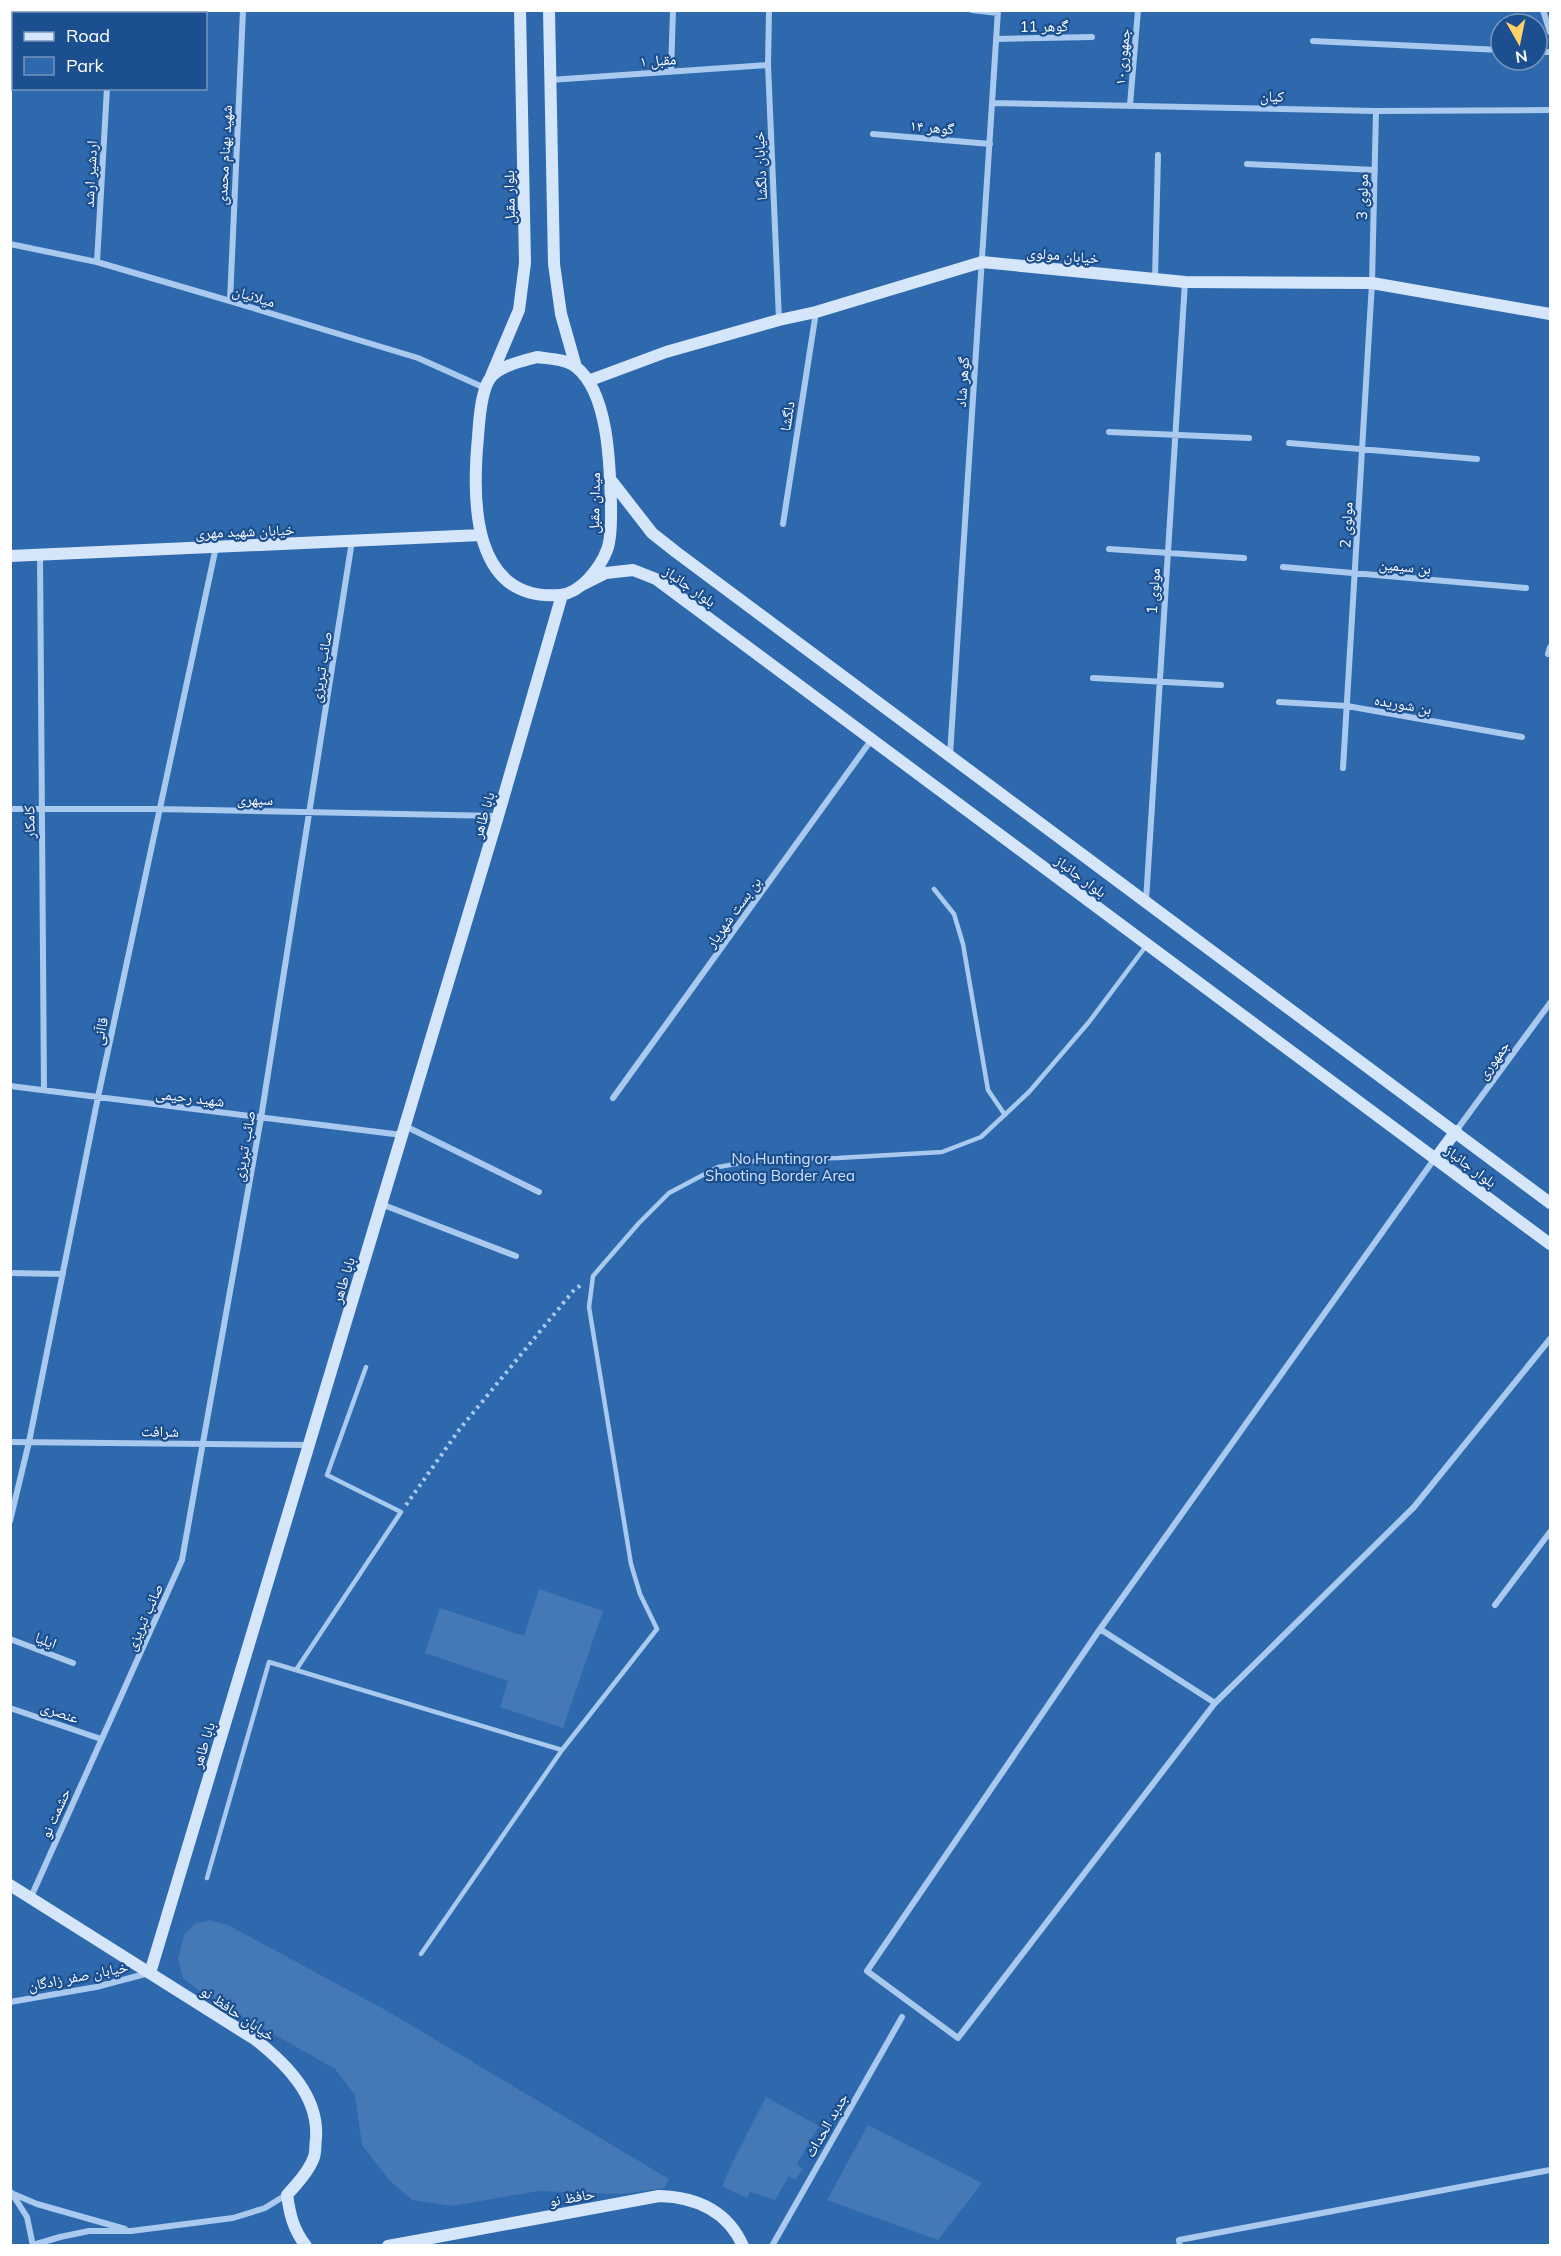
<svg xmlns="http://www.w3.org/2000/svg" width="1561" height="2256" font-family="Mulish,'Noto Naskh Arabic',sans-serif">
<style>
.green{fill:#2e69ad;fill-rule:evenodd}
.building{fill:#4478b7}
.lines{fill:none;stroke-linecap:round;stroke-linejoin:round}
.path{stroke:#a9c9ee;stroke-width:4;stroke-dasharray:3 4.5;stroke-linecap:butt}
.lane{stroke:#a9c9ee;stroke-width:4.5}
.street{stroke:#a9c9ee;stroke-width:6}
.secondary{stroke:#d6e6fa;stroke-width:12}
.labels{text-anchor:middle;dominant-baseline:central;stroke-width:4.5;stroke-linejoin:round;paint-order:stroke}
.street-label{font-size:15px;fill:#fff;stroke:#1b4f8f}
.park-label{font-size:15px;fill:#cfe3fa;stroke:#1b4f8f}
</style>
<rect width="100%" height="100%" fill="#1b4f8f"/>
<path class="green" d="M 11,11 L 1550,11 L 1550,2245 L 11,2246 ZM 14,14 L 206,14 L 206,88 L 14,88 ZM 1501,24 L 1537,24 L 1537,60 L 1501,60 Z"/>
<path class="building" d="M 539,1589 L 603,1611 L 563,1728 L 500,1707 L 508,1681 L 425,1653 L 440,1608 L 524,1636 Z
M 209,1920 L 228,1925 L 389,2012 L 669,2179 L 664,2188 L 622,2194 L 539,2191 L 451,2206 L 412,2200 L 389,2180 L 362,2145 L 355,2095 L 335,2069 L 205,1995 L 183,1978 L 178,1959 L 184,1935 L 195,1924 Z
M 766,2097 L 819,2126 L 797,2164 L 803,2169 L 795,2180 L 789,2176 L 775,2200 L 750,2192 L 747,2198 L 722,2186 L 734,2159 Z
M 868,2125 L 982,2183 L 938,2240 L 827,2200 Z"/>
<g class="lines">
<path class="path" d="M 406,1505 L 459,1430 L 574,1290 L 581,1285"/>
<path class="lane" d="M 934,889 L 954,914 L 963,944 L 988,1090 L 1005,1115
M 296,1670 L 401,1512 L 327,1475 L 366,1367
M 207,1878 L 269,1662 L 562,1750 L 657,1629 L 640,1594 L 631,1564 L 589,1307 L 593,1276 L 639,1223 L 669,1193 L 718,1167 L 765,1159 L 838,1158 L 942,1152 L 981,1137 L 1029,1092 L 1089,1022 L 1146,946
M 421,1954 L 562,1750"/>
<path class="street" d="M 107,10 L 107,14
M 769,10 L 768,65 L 779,320
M 972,10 L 998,13
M 1543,10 L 1550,32
M 996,39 L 1092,37
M 1313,41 L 1501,50
M 1537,52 L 1550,52
M 671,71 L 673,10
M 550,80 L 768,65
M 992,103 L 1376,111 L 1550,110
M 1130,105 L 1138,10
M 873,134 L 990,144
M 1247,164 L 1375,170
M 10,244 L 97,262 L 230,301 L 418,358 L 485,388
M 97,262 L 107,88
M 1155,279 L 1158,155
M 230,301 L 243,10
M 1109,432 L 1249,438
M 1289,443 L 1477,459
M 783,524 L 816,312
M 1109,549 L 1244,558
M 40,555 L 44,1090
M 1283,567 L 1526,588
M 1548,654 L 1550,647
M 1093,678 L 1221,685
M 1279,702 L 1347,706 L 1522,737
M 950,755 L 998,10
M 1343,768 L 1372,283 L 1376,111
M 10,809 L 159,809 L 498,816
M 1146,901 L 1185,282
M 10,1086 L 402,1135
M 613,1098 L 872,739
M 405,1126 L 539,1192
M 1456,1131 L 1550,1003
M 381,1204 L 516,1256
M 10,1273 L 63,1274
M 10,1442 L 309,1445
M 10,1521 L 29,1442 L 98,1097 L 216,547
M 1495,1605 L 1550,1532
M 1100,1629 L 1215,1703 L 958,2038 L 867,1971 L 1100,1629 L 1435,1158
M 10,1639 L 73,1663
M 1215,1703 L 1414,1507 L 1550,1339
M 10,1708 L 101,1739
M 31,1897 L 182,1560 L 261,1118 L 352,541
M 10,2002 L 96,1987 L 149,1973
M 11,2192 L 27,2217 L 33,2246
M 11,2193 L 37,2204 L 125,2229
M 33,2245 L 60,2237 L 89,2231 L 131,2231 L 233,2218 L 265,2208 L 286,2195
M 772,2246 L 902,2017
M 1180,2246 L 1179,2240 L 1550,2170"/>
<path class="secondary" d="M 549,10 L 554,264 L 561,314 L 576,367
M 537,357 C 550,359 566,359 576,367 C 609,393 610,467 611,505 C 611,518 612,537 607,550 C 600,568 581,593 560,595 C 471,602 472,499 478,437 C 479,422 481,387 492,376 C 503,365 523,361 537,357 Z
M 491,376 L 519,310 L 525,263 L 520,10
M 588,381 L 666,352 L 779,320 L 816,312 L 982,262 L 1185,282 L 1372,283 L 1550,314
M 610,479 L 652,533 L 676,552 L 1550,1203
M 10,556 L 481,535
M 582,585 L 606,573 L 633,570 L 656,579 L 1550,1244
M 1436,1158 L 1456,1131
M 10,1885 L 256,2040 C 286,2064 319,2096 316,2138 C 315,2144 316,2151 314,2157 C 309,2171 297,2184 287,2195 C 290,2215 293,2229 306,2246
M 150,1973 L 498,816 L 562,595
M 388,2246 L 659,2196 C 696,2197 727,2210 743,2246"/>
</g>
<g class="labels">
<g class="street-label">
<text transform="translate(1044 26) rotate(-1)">گوهر 11</text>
<text transform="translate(1122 57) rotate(-85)">جمهوری۱۰</text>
<text transform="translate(658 60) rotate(-4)">مقبل ۱</text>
<text transform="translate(1272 96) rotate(1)">کیان</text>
<text transform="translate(932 127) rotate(5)">گوهر ۱۴</text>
<text transform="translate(224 155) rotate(-87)">شهید بهنام محمدی</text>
<text transform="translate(760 166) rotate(-93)">خیابان دلگشا</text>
<text transform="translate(90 174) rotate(-87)">اردشیر ارشد</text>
<text transform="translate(509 197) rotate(-91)">بلوار مقبل</text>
<text transform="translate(1362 197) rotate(-89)">مولوی 3</text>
<text transform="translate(1063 255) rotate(5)">خیابان مولوی</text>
<text transform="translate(254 296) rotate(17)">میلانیان</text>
<text transform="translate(962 382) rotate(-86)">گوهر شاد</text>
<text transform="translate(787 416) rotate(-81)">دلگشا</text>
<text transform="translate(594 503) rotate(-89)">میدان مقبل</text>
<text transform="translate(1346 525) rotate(-87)">مولوی 2</text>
<text transform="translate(245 531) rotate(-2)">خیابان شهید مهری</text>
<text transform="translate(1405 566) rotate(5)">بن سیمین</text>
<text transform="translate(690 586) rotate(35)">بلوار جانباز</text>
<text transform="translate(1153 591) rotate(-86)">مولوی 1</text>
<text transform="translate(321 667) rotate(-81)">صائب تبریزی</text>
<text transform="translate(1403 704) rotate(10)">بن شوریده</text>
<text transform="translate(255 799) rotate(1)">سپهری</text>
<text transform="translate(483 815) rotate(-74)">بابا طاهر</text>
<text transform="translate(29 822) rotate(-91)">کامکار</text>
<text transform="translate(1081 876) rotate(37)">بلوار جانباز</text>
<text transform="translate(733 912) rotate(-54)">بن بست شهریار</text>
<text transform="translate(100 1031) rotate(-78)">قاآنی</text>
<text transform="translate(1493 1060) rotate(-54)">جمهوری</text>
<text transform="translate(190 1097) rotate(7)">شهید رحیمی</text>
<text transform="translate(244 1146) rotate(-80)">صائب تبریزی</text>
<text transform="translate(1471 1166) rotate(37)">بلوار جانباز</text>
<text transform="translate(343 1280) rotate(-73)">بابا طاهر</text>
<text transform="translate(160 1431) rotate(1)">شرافت</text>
<text transform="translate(144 1617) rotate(-66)">صائب تبریزی</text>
<text transform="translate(46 1640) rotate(21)">ایلیا</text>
<text transform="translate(60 1712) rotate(19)">عنصری</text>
<text transform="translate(203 1745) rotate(-73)">بابا طاهر</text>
<text transform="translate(55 1813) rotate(-66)">حشمت نو</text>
<text transform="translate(78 1976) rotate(-11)">خیابان صفر زادگان</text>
<text transform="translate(238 2013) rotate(34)">خیابان حافظ نو</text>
<text transform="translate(826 2125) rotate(-60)">جدبد الحداث</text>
<text transform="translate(572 2197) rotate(-10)">حافظ نو</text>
</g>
<g class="park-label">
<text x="780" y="1158">No Hunting or<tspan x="780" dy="17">Shooting Border Area</tspan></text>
</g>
</g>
<rect width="1561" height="2256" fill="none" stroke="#ffffff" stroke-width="24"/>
<rect x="12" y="12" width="195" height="78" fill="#1b4f8f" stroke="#7695bc" stroke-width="1.5"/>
<rect x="24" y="32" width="30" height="9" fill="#d6e6fa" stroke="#7695bc" stroke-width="1.5"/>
<text x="66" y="42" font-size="18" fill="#ffffff">Road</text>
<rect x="24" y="57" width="30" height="18" fill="#2e69ad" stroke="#7695bc" stroke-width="1.5"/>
<text x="66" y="72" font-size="18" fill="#ffffff">Park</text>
<g transform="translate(1519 42) rotate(171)"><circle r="28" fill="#1b4f8f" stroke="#7695bc" stroke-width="1.5"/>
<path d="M0-4.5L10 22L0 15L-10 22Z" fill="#ffd166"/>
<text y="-9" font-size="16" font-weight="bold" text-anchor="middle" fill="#ffffff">N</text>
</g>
</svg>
